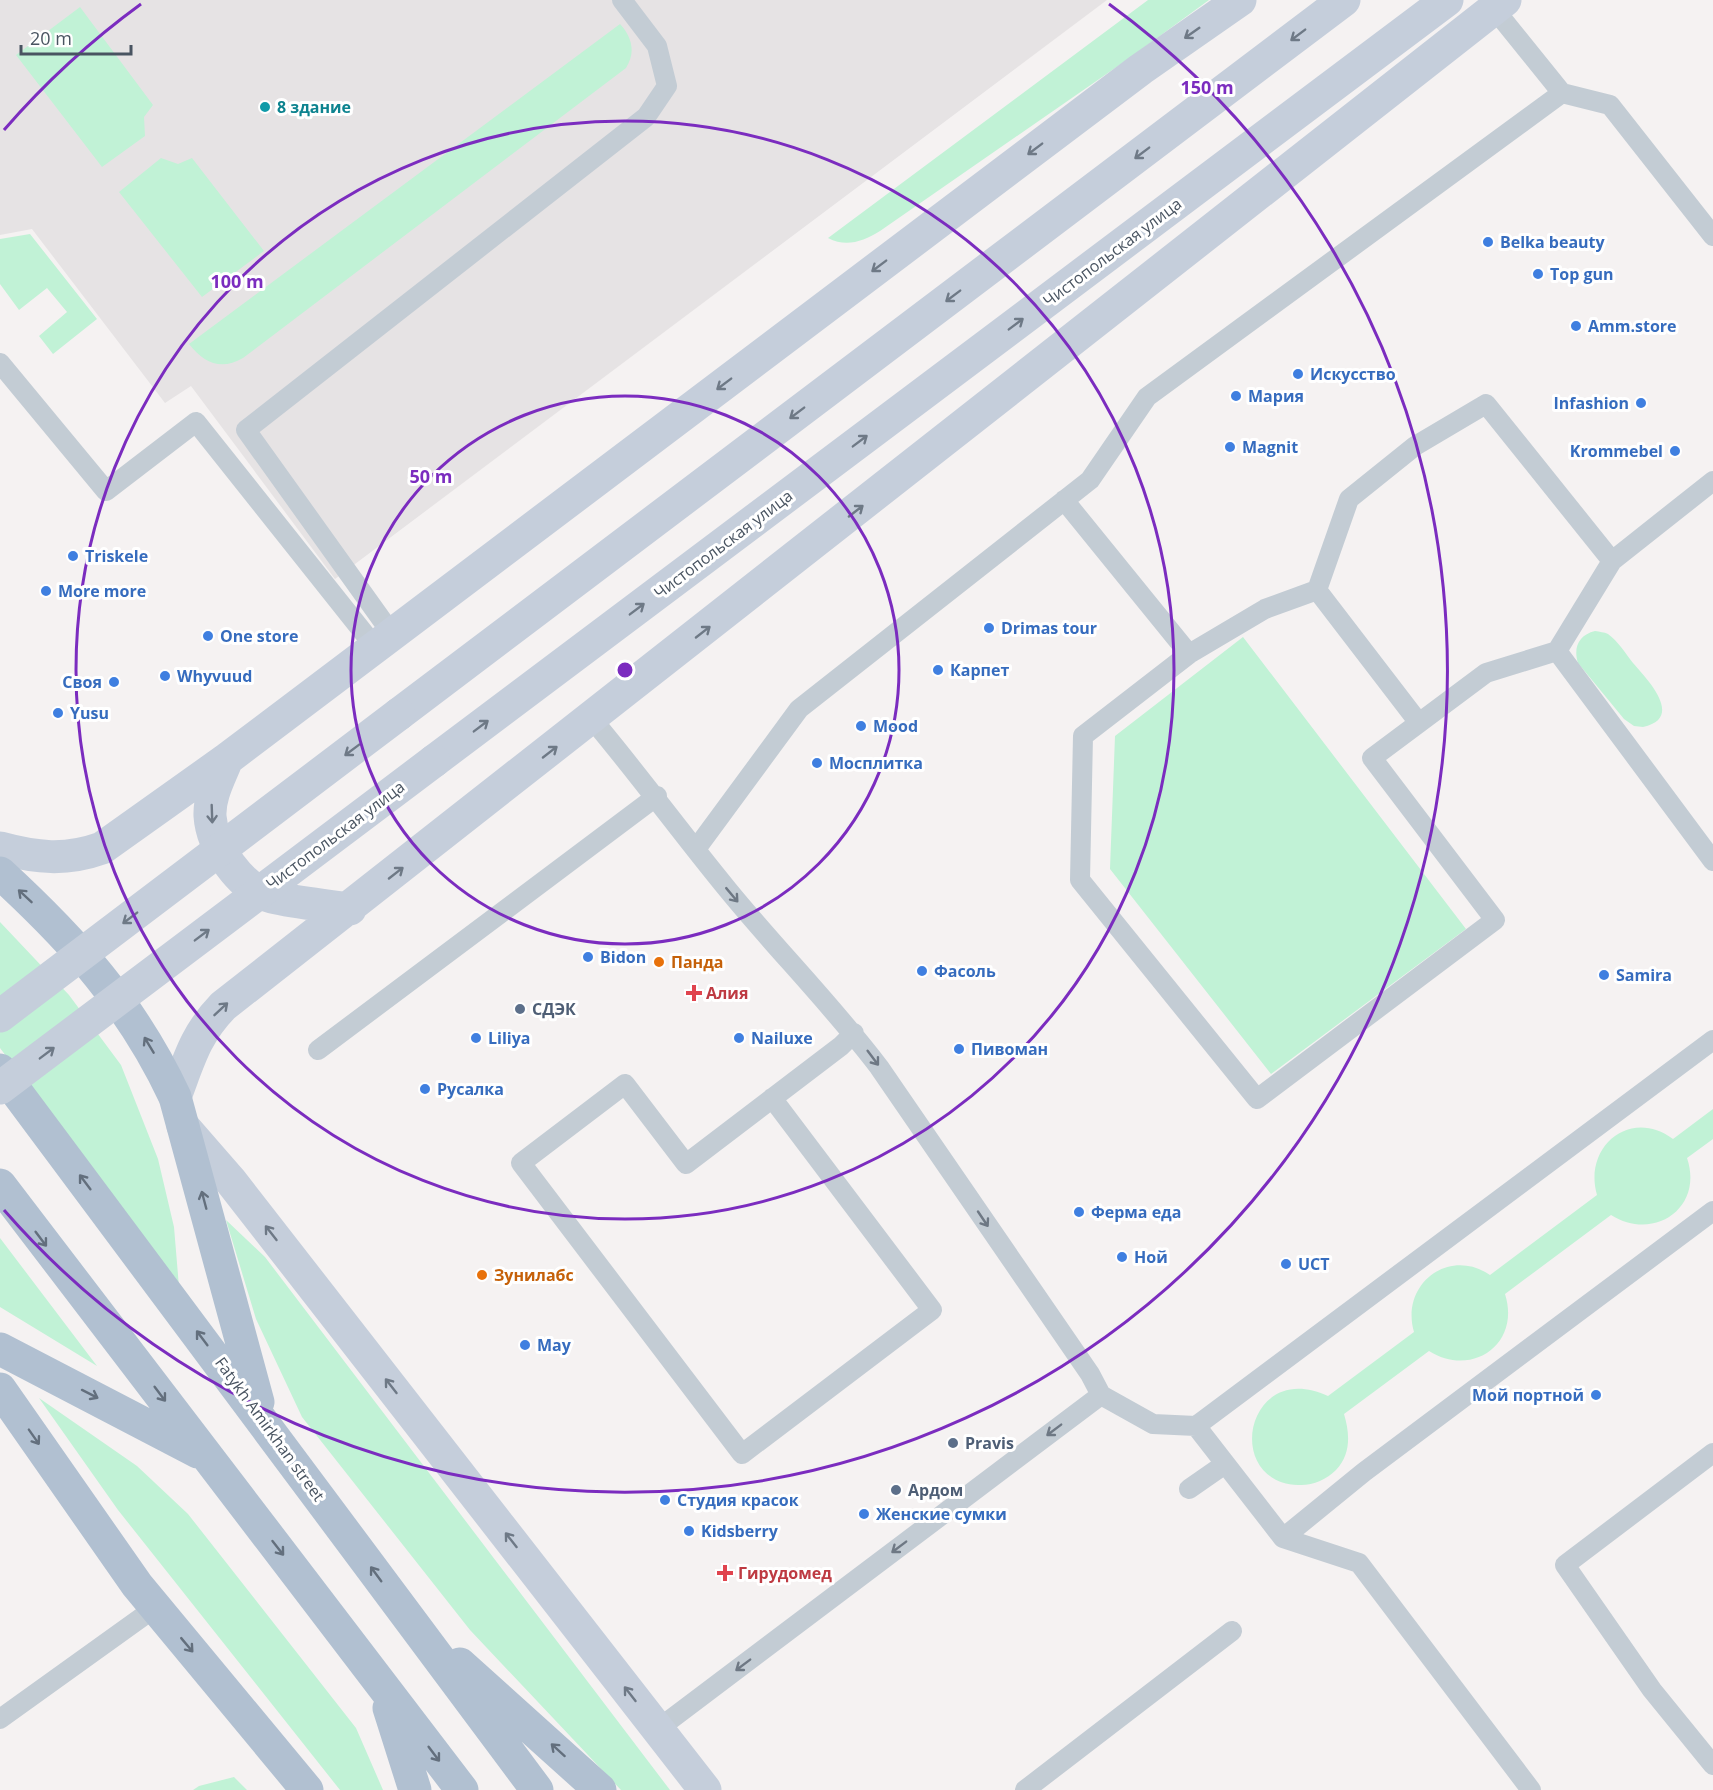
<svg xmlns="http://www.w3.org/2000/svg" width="1713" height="1790" font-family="'Open Sans',sans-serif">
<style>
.education{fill:#e6e3e4}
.green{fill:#c1f2d6}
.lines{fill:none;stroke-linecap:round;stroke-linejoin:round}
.lane{stroke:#c3ccd4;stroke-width:20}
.secondary{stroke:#c5cedb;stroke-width:33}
.primary{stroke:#b1c0d1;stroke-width:33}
.secondary-bridge{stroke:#c5cedb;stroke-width:33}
.oneway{stroke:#6e7986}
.oneway2{stroke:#6e7884}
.oneway3{stroke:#636f7d}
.ring{fill:none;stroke:#7b2cbf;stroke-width:3}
.culture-dot{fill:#0f9aa8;stroke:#fff;stroke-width:2}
.shop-dot{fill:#3f7fe0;stroke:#fff;stroke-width:2}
.food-dot{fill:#e8710a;stroke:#fff;stroke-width:2}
.health-dot{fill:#e0444e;stroke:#fff;stroke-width:2}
.service-dot{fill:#5c6f8a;stroke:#fff;stroke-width:2}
.labels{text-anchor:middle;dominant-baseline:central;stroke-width:6;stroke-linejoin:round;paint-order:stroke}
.culture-label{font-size:16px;font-weight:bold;fill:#0d838f;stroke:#fff;text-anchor:start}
.shop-label{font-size:16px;font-weight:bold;fill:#366cbe;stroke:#fff;text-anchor:start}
.street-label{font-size:16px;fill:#495461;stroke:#fff}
.food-label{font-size:16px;font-weight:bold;fill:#c56008;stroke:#fff;text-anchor:start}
.health-label{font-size:16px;font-weight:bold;fill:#be3a42;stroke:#fff;text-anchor:start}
.service-label{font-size:16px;font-weight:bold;fill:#4e5e75;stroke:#fff;text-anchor:start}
.centre{fill:#7b2cbf;stroke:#fff;stroke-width:3}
.ring-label{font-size:18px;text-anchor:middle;font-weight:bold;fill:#7b2cbf;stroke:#fff;stroke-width:6;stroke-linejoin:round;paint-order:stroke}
</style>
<rect width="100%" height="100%" fill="#f5f2f2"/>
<path class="education" d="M 0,0 L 1107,0 L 335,579 L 191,386 L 165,403 L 32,229 L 0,235 Z"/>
<path class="green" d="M 1148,0 L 1209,0 L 1131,57 L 880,231 C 863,241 847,248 828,238 Z
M 80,7 L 153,105 L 144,117 L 145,136 L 102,167 L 16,55 Z
M 620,24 C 632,37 636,52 626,68 L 243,358 C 221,371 204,363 189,344 Z
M 161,158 L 178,164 L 192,158 L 264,251 L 202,297 L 119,192 Z
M 30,234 L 97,319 L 53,354 L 39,336 L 67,312 L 47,288 L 19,310 L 0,284 L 0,239 Z
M 1595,631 C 1600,632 1604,632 1608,634 C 1618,641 1626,654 1633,663 C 1647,679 1685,718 1643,727 L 1634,726 L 1624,719 L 1578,663 C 1573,647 1579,635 1595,631 Z
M 1243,637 L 1466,929 L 1271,1074 L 1110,869 L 1115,736 Z
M 0,922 L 69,995 L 121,1065 L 158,1159 L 174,1227 L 179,1287 L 0,1048 Z
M 1713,1109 L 1713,1139 L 1687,1158 C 1704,1208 1654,1242 1611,1215 L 1505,1294 C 1521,1344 1472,1378 1429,1351 L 1344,1414 C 1350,1434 1351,1454 1336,1470 C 1326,1480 1312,1486 1298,1485 C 1222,1482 1246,1358 1328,1396 L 1414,1332 C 1400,1284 1449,1247 1490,1275 L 1597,1195 C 1583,1147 1630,1107 1673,1139 Z
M 226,1220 L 265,1257 L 670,1790 L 621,1790 L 470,1630 L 302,1417 L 256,1319 Z
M 0,1238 L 97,1366 L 0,1307 Z
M 39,1398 L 137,1466 L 188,1514 L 356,1728 L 383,1790 L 340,1790 L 118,1510 Z
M 234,1777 L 247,1790 L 193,1790 L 199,1786 Z"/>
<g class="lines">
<path class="lane" d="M 1495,10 L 1562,93 L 1610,105 L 1713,236
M 0,363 L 106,491 L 196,422 L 375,647
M 1486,404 L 1612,561 L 1557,651 L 1486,673 L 1372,758 L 1495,920 L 1257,1099 L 1080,880 L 1083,736 L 1189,654 L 1265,609 L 1317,590 L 1349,499 L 1415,446 Z
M 1064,500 L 1189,654
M 1612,561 L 1713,481
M 1317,590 L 1419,723
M 392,634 L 246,430 L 646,117 L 667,86 L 657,46 L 622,0
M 1557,651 L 1713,861
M 592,719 C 639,775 682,834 728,890 C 777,950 832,1005 879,1067 L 1090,1374 L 1101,1395 L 1153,1424 L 1196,1426 L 1283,1538 L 1359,1563 L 1531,1790
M 696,849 L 799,709 L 1090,480 L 1147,397 L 1562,93
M 318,1050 L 657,796
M 772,1098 L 932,1310 L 742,1454 L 521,1163 L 625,1084 L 686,1164 L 841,1046 L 854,1033
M 1196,1426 L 1713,1040
M 1713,1453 L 1565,1565 L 1652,1690 L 1713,1765
M 1189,1489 L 1225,1464
M 1283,1538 L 1364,1472 L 1713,1211
M 0,1719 L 156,1607
M 658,1729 L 1101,1395
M 1025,1790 L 1232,1631"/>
<path class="secondary" d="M 399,714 L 1344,0
M 227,759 C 220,777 209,796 210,816 C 212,847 241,889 272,897 C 297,903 325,905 350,909
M 434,761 L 1447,0
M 0,848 C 36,858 66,861 102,848 L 227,759 L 1141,69 L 1240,0
M 175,1097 C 189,1060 195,1035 223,1006 L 1505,0
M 183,1126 L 230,1180 L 705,1790"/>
<path class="primary" d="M 0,873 C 74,941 132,1005 175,1097 L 258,1402
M 0,1070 L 537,1790
M 0,1185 L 462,1790
M 0,1349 L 198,1452
M 0,1389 L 137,1585 L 307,1790
M 460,1664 L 600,1790
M 389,1708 L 415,1790"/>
<path class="secondary-bridge" d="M 0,1016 L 399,714
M 0,1088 L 434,761"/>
</g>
<defs><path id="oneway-shaft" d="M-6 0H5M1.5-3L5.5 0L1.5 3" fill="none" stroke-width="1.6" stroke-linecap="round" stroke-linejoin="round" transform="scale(1.5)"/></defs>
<g class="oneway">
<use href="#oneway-shaft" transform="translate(1192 33) rotate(145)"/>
<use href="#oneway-shaft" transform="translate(1298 35) rotate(143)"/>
<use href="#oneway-shaft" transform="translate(1035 149) rotate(143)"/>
<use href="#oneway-shaft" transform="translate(1142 153) rotate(143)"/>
<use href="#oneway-shaft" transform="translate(879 266) rotate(143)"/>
<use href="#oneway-shaft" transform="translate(953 296) rotate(143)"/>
<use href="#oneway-shaft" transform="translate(1016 324) rotate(-37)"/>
<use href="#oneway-shaft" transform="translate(724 384) rotate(143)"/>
<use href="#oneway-shaft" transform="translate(797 413) rotate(143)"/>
<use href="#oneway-shaft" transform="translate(860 441) rotate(-37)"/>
<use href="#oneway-shaft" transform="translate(856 511) rotate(-38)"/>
<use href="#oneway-shaft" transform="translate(637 609) rotate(-37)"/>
<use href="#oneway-shaft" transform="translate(703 632) rotate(-38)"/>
<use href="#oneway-shaft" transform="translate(481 726) rotate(-37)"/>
<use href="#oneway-shaft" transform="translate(352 750) rotate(143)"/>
<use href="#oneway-shaft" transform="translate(550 752) rotate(-38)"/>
<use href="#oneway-shaft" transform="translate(212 814) rotate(88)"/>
<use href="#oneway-shaft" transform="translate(396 873) rotate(-38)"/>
<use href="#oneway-shaft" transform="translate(130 918) rotate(143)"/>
<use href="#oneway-shaft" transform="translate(202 935) rotate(-37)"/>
<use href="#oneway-shaft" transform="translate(221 1009) rotate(-43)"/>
<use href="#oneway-shaft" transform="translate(47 1053) rotate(-37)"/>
<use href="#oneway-shaft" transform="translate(271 1233) rotate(-128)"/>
<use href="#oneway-shaft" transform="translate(391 1386) rotate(-128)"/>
<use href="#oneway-shaft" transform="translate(511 1540) rotate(-128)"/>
<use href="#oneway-shaft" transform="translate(630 1694) rotate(-128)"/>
</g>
<g class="oneway2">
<use href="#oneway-shaft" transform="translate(732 895) rotate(50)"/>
<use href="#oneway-shaft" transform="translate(873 1058) rotate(53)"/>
<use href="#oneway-shaft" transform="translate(983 1219) rotate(56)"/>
<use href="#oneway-shaft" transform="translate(1054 1430) rotate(143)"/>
<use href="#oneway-shaft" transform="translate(899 1547) rotate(143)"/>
<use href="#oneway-shaft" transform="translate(743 1665) rotate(143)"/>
</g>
<g class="oneway3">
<use href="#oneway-shaft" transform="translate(25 896) rotate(-137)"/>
<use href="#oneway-shaft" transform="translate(149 1045) rotate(-121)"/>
<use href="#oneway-shaft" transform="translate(85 1182) rotate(-127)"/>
<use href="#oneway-shaft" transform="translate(204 1200) rotate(-105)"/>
<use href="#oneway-shaft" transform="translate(41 1239) rotate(53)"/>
<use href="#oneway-shaft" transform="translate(202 1338) rotate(-127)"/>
<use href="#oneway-shaft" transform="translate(90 1394) rotate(27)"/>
<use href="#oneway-shaft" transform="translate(160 1394) rotate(53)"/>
<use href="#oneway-shaft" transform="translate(34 1437) rotate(55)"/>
<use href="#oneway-shaft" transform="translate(278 1548) rotate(52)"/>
<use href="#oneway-shaft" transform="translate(376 1574) rotate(-126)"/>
<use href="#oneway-shaft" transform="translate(187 1645) rotate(50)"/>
<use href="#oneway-shaft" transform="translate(558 1750) rotate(-138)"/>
<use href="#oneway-shaft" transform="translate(434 1754) rotate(53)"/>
</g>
<g class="ring">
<circle cx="625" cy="670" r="274"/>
<circle cx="625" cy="670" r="549"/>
<path d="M4 130A823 823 0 0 1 141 4M1109 4A823 823 0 1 1 4 1210"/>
</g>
<circle class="culture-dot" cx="265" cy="107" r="6"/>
<g class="shop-dot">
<circle cx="1488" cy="242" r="6"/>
<circle cx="1538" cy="274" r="6"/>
<circle cx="1576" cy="326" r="6"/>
<circle cx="1298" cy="374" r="6"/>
<circle cx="1236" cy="396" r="6"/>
<circle cx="1641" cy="403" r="6"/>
<circle cx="1230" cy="447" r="6"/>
<circle cx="1675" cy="451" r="6"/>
<circle cx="73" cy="556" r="6"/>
<circle cx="46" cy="591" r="6"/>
<circle cx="989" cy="628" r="6"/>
<circle cx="208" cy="636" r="6"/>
<circle cx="938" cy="670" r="6"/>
<circle cx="165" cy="676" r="6"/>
<circle cx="114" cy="682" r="6"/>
<circle cx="58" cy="713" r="6"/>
<circle cx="861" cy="726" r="6"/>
<circle cx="817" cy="763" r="6"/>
<circle cx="588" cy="957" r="6"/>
<circle cx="922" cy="971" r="6"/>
<circle cx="1604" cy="975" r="6"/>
<circle cx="476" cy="1038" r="6"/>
<circle cx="739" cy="1038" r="6"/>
<circle cx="959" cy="1049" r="6"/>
<circle cx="425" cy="1089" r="6"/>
<circle cx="1079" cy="1212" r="6"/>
<circle cx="1122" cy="1257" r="6"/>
<circle cx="1286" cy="1264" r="6"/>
<circle cx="525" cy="1345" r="6"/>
<circle cx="1596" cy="1395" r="6"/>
<circle cx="665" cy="1500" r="6"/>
<circle cx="864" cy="1514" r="6"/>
<circle cx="689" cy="1531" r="6"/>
</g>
<g class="food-dot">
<circle cx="659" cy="962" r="6"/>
<circle cx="482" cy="1275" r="6"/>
</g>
<g class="health-dot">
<path d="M691 984h6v6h6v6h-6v6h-6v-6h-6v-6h6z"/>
<path d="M722 1564h6v6h6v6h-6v6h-6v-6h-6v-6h6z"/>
</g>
<g class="service-dot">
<circle cx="520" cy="1009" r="6"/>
<circle cx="953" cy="1443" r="6"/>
<circle cx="896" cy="1490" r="6"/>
</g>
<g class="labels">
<g class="culture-label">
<text x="277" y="107">8 здание</text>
</g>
<g class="shop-label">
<text x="1500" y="242">Belka beauty</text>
<text x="1550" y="274">Top gun</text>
<text x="1588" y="326">Amm.store</text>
<text x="1310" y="374">Искусство</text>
<text x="1248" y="396">Мария</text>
<text x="1629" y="403" text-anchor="end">Infashion</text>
<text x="1242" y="447">Magnit</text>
<text x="1663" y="451" text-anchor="end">Krommebel</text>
<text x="85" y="556">Triskele</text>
<text x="58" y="591">More more</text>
<text x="1001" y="628">Drimas tour</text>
<text x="220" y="636">One store</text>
<text x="950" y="670">Карпет</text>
<text x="177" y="676">Whyvuud</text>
<text x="102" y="682" text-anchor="end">Своя</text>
<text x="70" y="713">Yusu</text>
<text x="873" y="726">Mood</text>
<text x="829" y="763">Мосплитка</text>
<text x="600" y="957">Bidon</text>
<text x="934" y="971">Фасоль</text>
<text x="1616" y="975">Samira</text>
<text x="488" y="1038">Liliya</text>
<text x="751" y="1038">Nailuxe</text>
<text x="971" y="1049">Пивоман</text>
<text x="437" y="1089">Русалка</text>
<text x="1091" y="1212">Ферма еда</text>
<text x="1134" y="1257">Ной</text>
<text x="1298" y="1264">UCT</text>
<text x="537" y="1345">May</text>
<text x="1584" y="1395" text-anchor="end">Мой портной</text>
<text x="677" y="1500">Студия красок</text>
<text x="876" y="1514">Женские сумки</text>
<text x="701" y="1531">Kidsberry</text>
</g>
<g class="street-label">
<text transform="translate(1112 252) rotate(-37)">Чистопольская улица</text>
<text transform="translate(723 544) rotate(-37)">Чистопольская улица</text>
<text transform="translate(335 835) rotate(-37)">Чистопольская улица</text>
<text transform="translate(270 1429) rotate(54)">Fatykh Amirkhan street</text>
</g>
<g class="food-label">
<text x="671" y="962">Панда</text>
<text x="494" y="1275">Зунилабс</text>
</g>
<g class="health-label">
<text x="706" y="993">Алия</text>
<text x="738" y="1573">Гирудомед</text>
</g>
<g class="service-label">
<text x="532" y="1009">СДЭК</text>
<text x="965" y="1443">Pravis</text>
<text x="908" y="1490">Ардом</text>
</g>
</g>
<circle cx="625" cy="670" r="9" class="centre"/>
<g class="ring-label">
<text x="1207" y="94">150 m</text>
<text x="237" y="288">100 m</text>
<text x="431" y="483">50 m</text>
</g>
<path d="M21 45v9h110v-9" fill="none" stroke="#495461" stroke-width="3"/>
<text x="30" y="45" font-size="18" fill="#495461" stroke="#ffffff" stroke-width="4.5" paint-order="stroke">20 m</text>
</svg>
